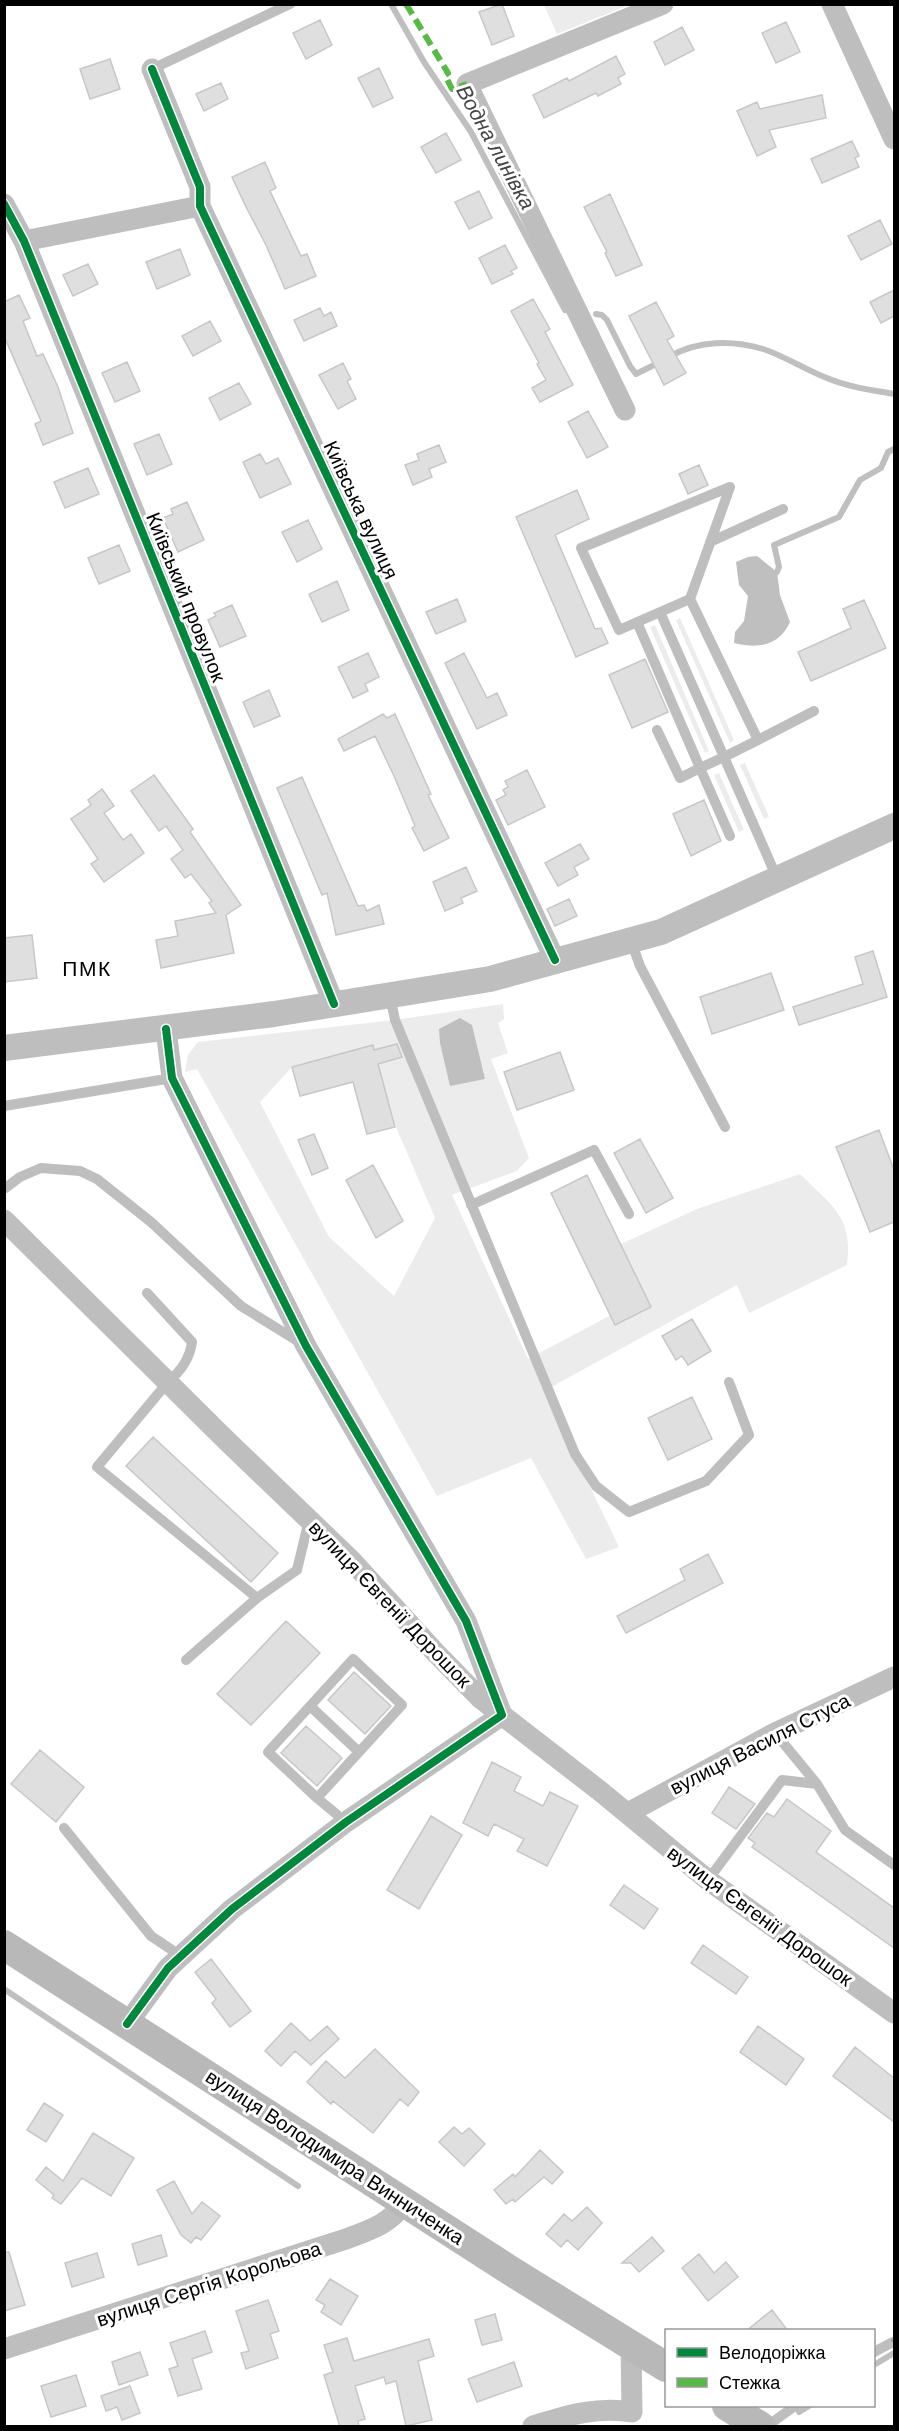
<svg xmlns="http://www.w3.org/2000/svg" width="899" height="2431" font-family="Helvetica,sans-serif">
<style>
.green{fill:#ececec;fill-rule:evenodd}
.water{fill:#bfbfbf}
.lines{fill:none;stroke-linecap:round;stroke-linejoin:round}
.stream{stroke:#bfbfbf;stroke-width:6}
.building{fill:#dfdfdf;stroke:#c7c7c7;stroke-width:1.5}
.service{stroke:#bebebe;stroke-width:10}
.minor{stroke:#bebebe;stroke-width:21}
.tertiary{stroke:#bebebe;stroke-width:26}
.secondary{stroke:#b8b8b8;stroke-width:30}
.quiet{stroke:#58b947;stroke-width:6;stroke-dasharray:12 6;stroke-linecap:butt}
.cycleway-casing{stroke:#fff;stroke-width:11}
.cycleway{stroke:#00873e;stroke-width:8}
.labels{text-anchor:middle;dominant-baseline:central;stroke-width:6;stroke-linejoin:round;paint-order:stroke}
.street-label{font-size:20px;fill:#000;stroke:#fff}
.water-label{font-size:21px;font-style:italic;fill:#444;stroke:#fff}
.neighbourhood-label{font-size:21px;letter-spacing:1.5px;fill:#000;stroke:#fff}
</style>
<rect width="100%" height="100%" fill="#fff"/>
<path class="green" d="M 544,5 L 629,5 L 557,34 Z
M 680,618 L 734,740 L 730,743 L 676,620 Z
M 655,625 L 709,751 L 705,753 L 650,627 Z
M 745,763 L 769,817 L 764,819 L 740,765 Z
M 719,773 L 744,830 L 739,832 L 714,775 Z
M 503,1004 L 504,1019 L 498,1023 L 508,1053 L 491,1059 L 529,1158 L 517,1171 L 452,1195 L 528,1359 L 611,1315 L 615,1325 L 651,1307 L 621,1244 L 697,1209 L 800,1174 C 832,1206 853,1216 847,1265 L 749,1313 L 737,1285 L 544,1391 L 619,1547 L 586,1559 L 531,1458 L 437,1496 L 197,1069 L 185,1072 L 188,1055 L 198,1042 L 395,1020 ZM 373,1046 L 396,1127 L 435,1218 L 394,1296 L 329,1237 L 260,1102 L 292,1067 Z"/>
<path class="water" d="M 757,556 L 777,572 L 780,595 L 790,622 C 779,646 759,649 734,643 L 735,632 L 744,621 L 748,596 L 739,585 L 736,562 L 748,557 Z
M 460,1018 L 472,1025 L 485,1079 L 450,1086 L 440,1043 L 439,1029 Z"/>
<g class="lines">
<path class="stream" d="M 391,4 L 424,62 L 471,132 L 565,310
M 596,314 L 602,315 L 607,320 L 630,366 L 636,374 L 660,362
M 669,357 C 697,340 733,340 763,349 C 785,356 805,370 827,378 C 848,387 872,390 894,394
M 777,572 L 779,567 L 774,545 L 839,517 L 860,480 L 881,468 L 888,452 L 894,449
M 4,1989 L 298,2186
M 874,2365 L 894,2353
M 799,2412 L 809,2406"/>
</g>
<path class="building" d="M 502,4 L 514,36 L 492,45 L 479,12 Z
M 320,20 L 332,45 L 306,59 L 293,33 Z
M 786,22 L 800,52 L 776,63 L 762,33 Z
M 682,27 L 694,50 L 665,65 L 654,42 Z
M 616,56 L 625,74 L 618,78 L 621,84 L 598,96 L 596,93 L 544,118 L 533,95 L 567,78 L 569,81 Z
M 110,59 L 120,89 L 90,99 L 80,69 Z
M 379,68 L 393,98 L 373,107 L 358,78 Z
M 221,83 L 228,99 L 204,111 L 196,94 Z
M 822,95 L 826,118 L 769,130 L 776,147 L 757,156 L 737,111 L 757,102 L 760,109 Z
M 446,133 L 461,160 L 436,173 L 421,147 Z
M 852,141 L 859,156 L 855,158 L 859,167 L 822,183 L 811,159 Z
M 265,162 L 276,188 L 270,191 L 301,256 L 307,254 L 316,276 L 285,289 L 266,245 L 246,207 L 232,177 Z
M 479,191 L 492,218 L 469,229 L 455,202 Z
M 610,194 L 642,265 L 616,276 L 605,253 L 607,252 L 584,207 Z
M 880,220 L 892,244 L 861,260 L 848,236 Z
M 505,245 L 517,268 L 511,271 L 513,274 L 492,284 L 479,258 Z
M 180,249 L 190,275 L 157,289 L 146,262 Z
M 88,264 L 98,284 L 73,296 L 63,275 Z
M 894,290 L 894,316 L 881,323 L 870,302 Z
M 19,295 L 30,318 L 23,321 L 37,356 L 43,354 L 58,387 L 73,433 L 43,445 L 35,424 L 41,421 L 4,336 L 4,302 Z
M 533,299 L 550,329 L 545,332 L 573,385 L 540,402 L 532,388 L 546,380 L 537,364 L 539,363 L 511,311 Z
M 656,302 L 674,336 L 667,340 L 686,373 L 664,385 L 629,316 Z
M 320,308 L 324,316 L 331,312 L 337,326 L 304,341 L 294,320 Z
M 210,321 L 221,341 L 193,356 L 182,336 Z
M 127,362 L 140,391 L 115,402 L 102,373 Z
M 343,363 L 351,379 L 347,381 L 356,399 L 338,409 L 319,375 Z
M 239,383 L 251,404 L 220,420 L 209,398 Z
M 588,411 L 608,447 L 587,458 L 568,422 Z
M 159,434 L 172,464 L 147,475 L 134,444 Z
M 439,445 L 446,462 L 429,469 L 432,477 L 413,485 L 405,465 L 419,460 L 417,454 Z
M 260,454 L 266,464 L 278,458 L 291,484 L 260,498 L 243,462 Z
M 699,465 L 708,485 L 688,494 L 679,474 Z
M 88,468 L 99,494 L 65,508 L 54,482 Z
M 577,490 L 589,519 L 555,535 L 595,629 L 601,628 L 608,643 L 576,657 L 516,517 Z
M 187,502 L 204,540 L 178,552 L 163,518 L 173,514 L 171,509 Z
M 308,520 L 322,549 L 297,562 L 282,532 Z
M 119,545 L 130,571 L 99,584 L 88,558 Z
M 337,581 L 349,610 L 322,622 L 309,594 Z
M 457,599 L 466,621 L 436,634 L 426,612 Z
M 864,600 L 886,648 L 811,681 L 798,652 L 851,628 L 843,609 Z
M 232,605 L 246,636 L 220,647 L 208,620 L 216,616 L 214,613 Z
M 368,653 L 379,677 L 365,684 L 368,691 L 353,698 L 338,667 Z
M 464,653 L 487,698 L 497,693 L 507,715 L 477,729 L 445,663 Z
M 645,659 L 668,712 L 632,728 L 609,675 Z
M 269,690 L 280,716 L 254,727 L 243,702 Z
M 383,714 L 387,718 L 395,714 L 431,794 L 428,795 L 449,838 L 424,851 L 412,828 L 415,826 L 394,776 L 375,736 L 344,751 L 338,739 Z
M 527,770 L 545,807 L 508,825 L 496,800 L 506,795 L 503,790 L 508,787 L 505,781 Z
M 154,775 L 193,829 L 190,832 L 241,905 L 226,915 L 234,953 L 161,968 L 156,940 L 178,936 L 175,921 L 216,913 L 209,903 L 212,901 L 191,874 L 185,878 L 171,859 L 183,850 L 166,826 L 159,831 L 131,791 Z
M 302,777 L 358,906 L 364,905 L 367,911 L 379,905 L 384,924 L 336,935 L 327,893 L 322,895 L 277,788 Z
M 102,789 L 114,806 L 104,813 L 123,840 L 131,834 L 144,853 L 104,882 L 91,864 L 98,859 L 71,819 L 91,805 L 88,800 Z
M 704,800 L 721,841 L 691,856 L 673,814 Z
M 580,844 L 589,859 L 574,867 L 578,875 L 558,886 L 545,863 Z
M 466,867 L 477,891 L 461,898 L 463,903 L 445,911 L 433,882 Z
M 569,899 L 577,916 L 555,926 L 547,909 Z
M 32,935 L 37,978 L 4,982 L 4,938 Z
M 873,951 L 887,997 L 799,1025 L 793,1007 L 863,984 L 855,957 Z
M 771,973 L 784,1010 L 712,1034 L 700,997 Z
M 397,1044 L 402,1057 L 378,1064 L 395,1127 L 367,1134 L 353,1082 L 300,1096 L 292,1067 L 373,1045 L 374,1050 Z
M 560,1052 L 574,1090 L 517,1110 L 504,1072 Z
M 879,1130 L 894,1170 L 894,1222 L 870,1232 L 836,1147 Z
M 314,1134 L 328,1168 L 312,1175 L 298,1140 Z
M 640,1139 L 673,1198 L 646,1213 L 614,1153 Z
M 373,1165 L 403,1221 L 376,1238 L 346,1180 Z
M 587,1175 L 651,1307 L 615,1325 L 551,1193 Z
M 692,1319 L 711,1351 L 688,1365 L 682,1356 L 676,1360 L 662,1336 Z
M 692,1397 L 712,1439 L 668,1460 L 648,1418 Z
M 153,1437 L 278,1553 L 251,1582 L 126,1466 Z
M 708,1554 L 723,1583 L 626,1633 L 617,1616 L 685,1580 L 680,1569 Z
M 286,1621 L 320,1653 L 251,1725 L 217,1694 Z
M 354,1672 L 391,1706 L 365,1734 L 328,1700 Z
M 306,1726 L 342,1758 L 317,1786 L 281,1753 Z
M 40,1750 L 84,1787 L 56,1822 L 11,1784 Z
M 492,1762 L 521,1777 L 514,1791 L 543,1806 L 550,1792 L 578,1806 L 547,1866 L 517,1851 L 524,1839 L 494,1824 L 488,1836 L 463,1823 Z
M 729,1787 L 755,1804 L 736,1829 L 712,1813 Z
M 787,1799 L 831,1831 L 816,1852 L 894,1908 L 894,1948 L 752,1847 L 755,1843 L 748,1838 L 767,1813 L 774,1817 Z
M 431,1816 L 462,1835 L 419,1909 L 387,1890 Z
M 624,1885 L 658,1909 L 644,1929 L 610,1905 Z
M 703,1945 L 748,1977 L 736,1994 L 691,1963 Z
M 211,1959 L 251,2011 L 230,2027 L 212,2003 L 216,1999 L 195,1972 Z
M 291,2023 L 310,2041 L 327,2026 L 339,2039 L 311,2065 L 295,2051 L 281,2066 L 265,2051 Z
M 758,2026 L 804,2059 L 786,2085 L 740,2052 Z
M 855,2047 L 894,2078 L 894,2122 L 833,2076 Z
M 375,2049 L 419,2092 L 408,2106 L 400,2099 L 373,2133 L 333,2101 L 331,2104 L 307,2082 L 326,2061 L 345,2078 Z
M 44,2103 L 63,2115 L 46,2142 L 27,2130 Z
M 454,2127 L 462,2134 L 469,2128 L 485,2144 L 464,2166 L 439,2142 Z
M 93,2133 L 134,2158 L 111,2196 L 82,2178 L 61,2204 L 52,2198 L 54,2195 L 36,2180 L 46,2167 L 63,2181 Z
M 540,2150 L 563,2172 L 552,2184 L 544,2177 L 515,2202 L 513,2199 L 506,2204 L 494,2190 L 513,2174 L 515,2177 Z
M 174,2181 L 192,2214 L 202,2202 L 220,2216 L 201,2240 L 196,2237 L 191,2243 L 181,2235 L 157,2190 Z
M 587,2207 L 602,2223 L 578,2250 L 567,2240 L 561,2247 L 546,2234 L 564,2214 L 572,2221 Z
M 161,2235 L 167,2256 L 138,2265 L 132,2244 Z
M 652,2237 L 664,2251 L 639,2272 L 631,2263 L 622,2263 Z
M 4,2252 L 9,2252 L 25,2305 L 4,2311 Z
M 97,2253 L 104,2277 L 72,2287 L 65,2263 Z
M 699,2254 L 714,2273 L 726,2262 L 738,2277 L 708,2301 L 682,2268 Z
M 330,2279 L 358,2296 L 341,2325 L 321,2312 L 325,2305 L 316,2300 Z
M 268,2300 L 279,2331 L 270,2334 L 278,2358 L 246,2369 L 241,2353 L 249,2351 L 236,2311 Z
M 772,2310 L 788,2331 L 746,2331 Z
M 495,2314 L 502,2340 L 482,2345 L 475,2320 Z
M 205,2331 L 212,2352 L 192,2359 L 202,2389 L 178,2396 L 169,2369 L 178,2366 L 170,2343 Z
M 347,2338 L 354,2361 L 429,2339 L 434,2356 L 418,2361 L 432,2420 L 406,2426 L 396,2381 L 386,2384 L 384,2377 L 355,2386 L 365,2419 L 358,2421 L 359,2427 L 340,2427 L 324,2375 L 333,2372 L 324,2345 Z
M 140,2352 L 148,2375 L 119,2385 L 112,2362 Z
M 514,2362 L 522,2386 L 477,2402 L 468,2379 Z
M 76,2375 L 86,2406 L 51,2417 L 41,2386 Z
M 130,2386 L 140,2413 L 122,2420 L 117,2407 L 106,2411 L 101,2396 Z"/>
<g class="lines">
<path class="service" d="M 152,69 L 290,4
M 710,542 L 783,509
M 690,599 L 730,487 L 581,548 L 619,630 L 690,599 L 758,740 L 724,757 L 777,878
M 660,612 L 724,757 L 700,768 L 730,836
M 637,622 L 700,768 L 680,778 L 657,730
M 758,740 L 814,711
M 631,941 L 640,966 L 725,1127
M 390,996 L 395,1020 L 575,1454 L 596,1486 L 629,1512 L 706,1481 L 749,1435 L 729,1382
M 4,1106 L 172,1078
M 4,1189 L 20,1177 L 41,1168 L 80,1171 L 97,1179 L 151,1222 L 241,1306 L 301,1343
M 471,1205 L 594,1150 L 629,1214
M 147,1293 L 192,1342 C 190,1359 181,1371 168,1382 L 97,1467 L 257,1598
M 186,1660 L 257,1598 L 297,1570 L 309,1520
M 310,1706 L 359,1752
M 775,1733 L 817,1784
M 317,1798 L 268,1752 L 353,1659 L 402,1705 L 317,1798 L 346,1822
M 64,1828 L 151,1936 L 181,1956
M 708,1880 L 782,1780 L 817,1784 L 845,1830 L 894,1865
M 874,2352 L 893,2342
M 767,2426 L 795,2406"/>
<path class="minor" d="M 832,4 L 894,139
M 152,69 L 200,187 L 200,206 L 555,960
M 4,204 L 24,241 L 334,1004
M 24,241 L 200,206
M 625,410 L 467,84 L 663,4
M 4,1220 L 227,1441 L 352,1561 L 434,1651 L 480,1698 L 600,1791 L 708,1880 L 894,2013
M 628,1813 L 775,1733 L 894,1677
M 127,2024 L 168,1968 L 232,1909 L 346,1822 L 502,1715 L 466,1621 L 306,1346 L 172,1078 L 166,1029
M 4,2349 L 346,2239 C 370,2230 390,2224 405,2202
M 533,2426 C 566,2416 597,2406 632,2412 L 631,2344"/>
<path class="tertiary" d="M 4,1048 L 274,1014 L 490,979 L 661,932 L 894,826"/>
<path class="secondary" d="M 4,1945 L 511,2271 L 666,2367
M 727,2406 L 760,2426"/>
<path class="quiet" d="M 406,4 L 448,73 L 445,75 L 452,89 L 467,84
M 893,2342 L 894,2341"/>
<g class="cycleway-casing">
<path id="cycleway" d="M 152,69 L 200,187 L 200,206 L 555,960
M 4,204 L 24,241 L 334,1004
M 127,2024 L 168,1968 L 232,1909 L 346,1822 L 502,1715 L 466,1621 L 306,1346 L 172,1078 L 166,1029"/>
</g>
<use href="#cycleway" class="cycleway"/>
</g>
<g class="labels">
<g class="street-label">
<text transform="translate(361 510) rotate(65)">Київська вулиця</text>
<text transform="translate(186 597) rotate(68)">Київський провулок</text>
<text transform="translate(390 1604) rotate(46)">вулиця Євгенії Дорошок</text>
<text transform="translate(760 1744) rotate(-27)">вулиця Василя Стуса</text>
<text transform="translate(760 1916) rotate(36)">вулиця Євгенії Дорошок</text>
<text transform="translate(335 2157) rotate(33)">вулиця Володимира Винниченка</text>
<text transform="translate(209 2284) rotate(-18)">вулиця Сергія Корольова</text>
</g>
<g class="water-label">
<text transform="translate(496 147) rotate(61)">Водна линівка</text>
</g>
<g class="neighbourhood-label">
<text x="87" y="968">ПМК</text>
</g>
</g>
<rect width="899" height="2431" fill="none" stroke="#000000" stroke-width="12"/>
<rect x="665" y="2329" width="210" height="78" fill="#ffffff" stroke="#999999" stroke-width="1.5"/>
<rect x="677" y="2348" width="30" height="9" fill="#00873e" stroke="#999999" stroke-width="1.5"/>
<text x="719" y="2359" font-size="18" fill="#000000">Велодоріжка</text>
<rect x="677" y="2378" width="30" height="9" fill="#58b947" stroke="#999999" stroke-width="1.5"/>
<text x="719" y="2389" font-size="18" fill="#000000">Стежка</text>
</svg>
